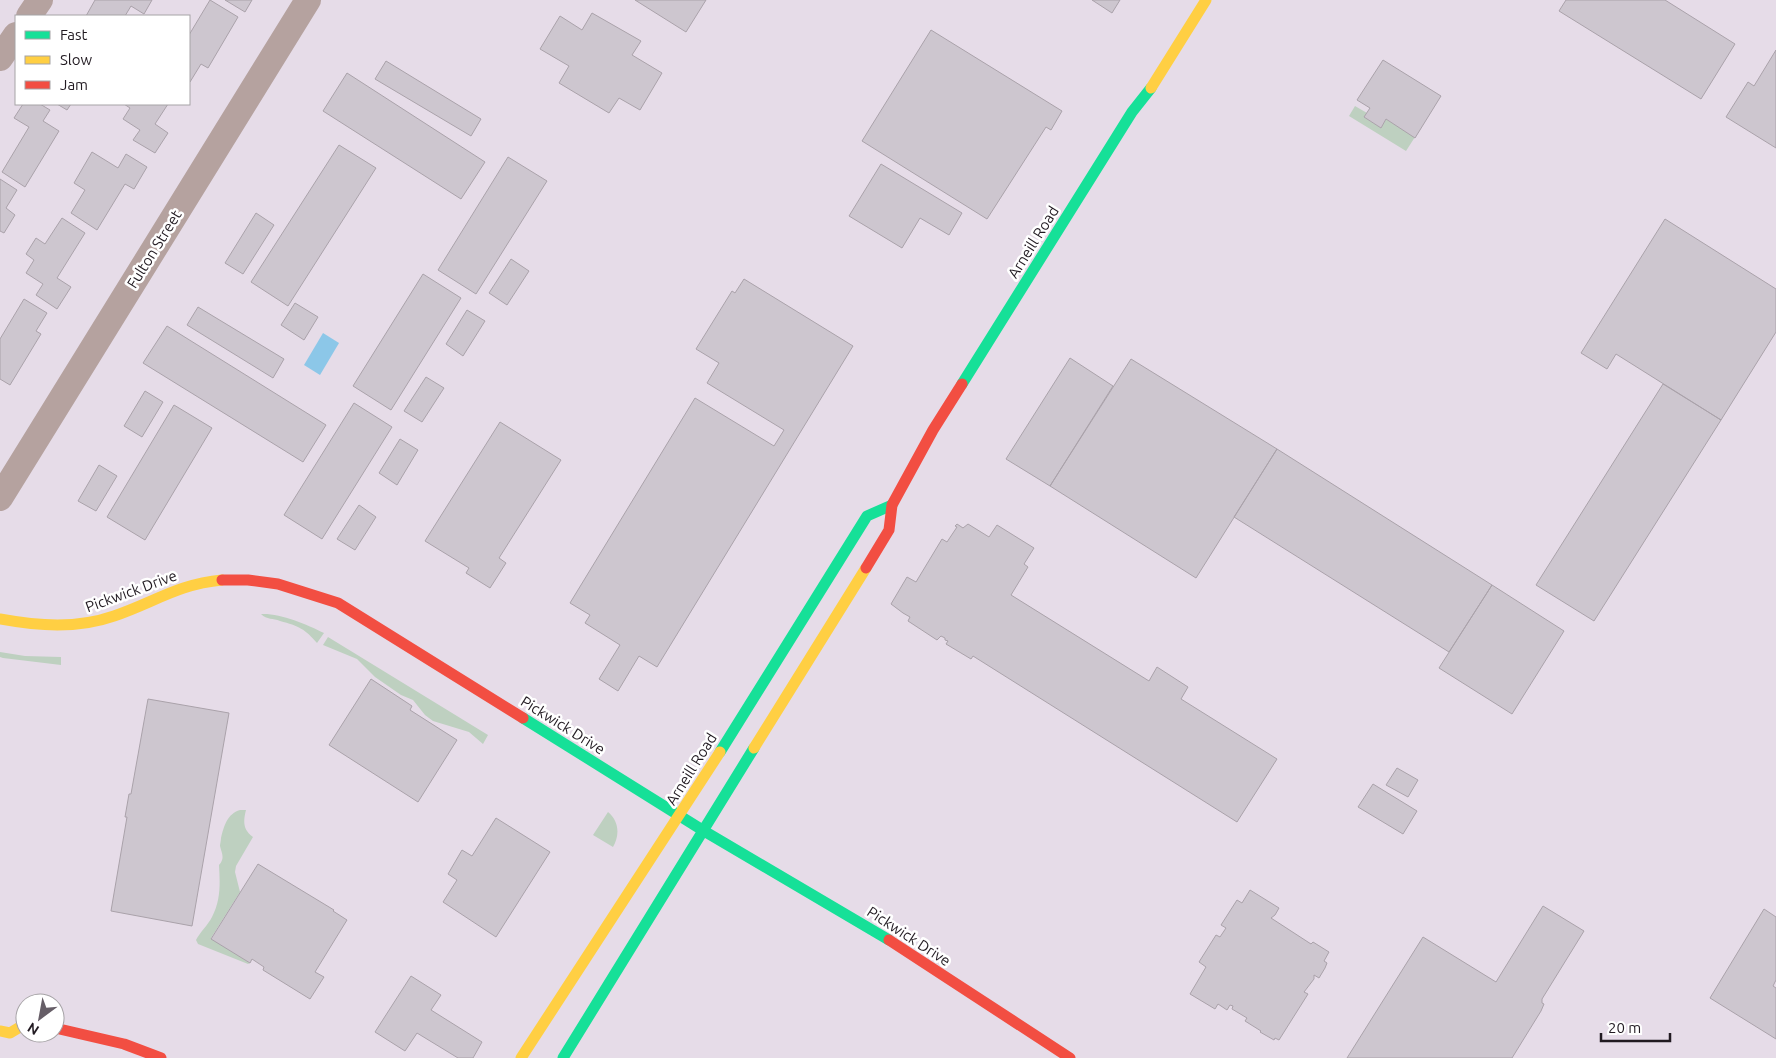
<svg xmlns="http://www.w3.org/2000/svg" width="1776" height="1058" font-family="Ubuntu,sans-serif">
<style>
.green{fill:#bed0c0}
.water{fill:#8cc7e8}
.building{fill:#cdc6cf;stroke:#aaa2aa}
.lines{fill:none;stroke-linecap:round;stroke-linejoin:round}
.street{stroke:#b5a29f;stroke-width:26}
.fast{stroke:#16e098;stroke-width:11}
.slow{stroke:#ffcf43;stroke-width:11}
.jam{stroke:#f24e42;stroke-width:11}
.labels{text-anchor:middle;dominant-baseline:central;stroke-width:5;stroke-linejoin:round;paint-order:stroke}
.street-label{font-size:15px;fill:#211a21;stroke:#fff}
</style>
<rect width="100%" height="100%" fill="#e6dce8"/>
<path class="green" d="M 1355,106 L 1367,113 L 1364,117 L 1381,128 L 1386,119 L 1415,137 L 1406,151 L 1349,116 Z
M 261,614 C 280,613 306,624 324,633 L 317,643 C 305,629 299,626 280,621 C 273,618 267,620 261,614 Z
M 328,637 L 488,735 L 483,744 L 469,732 L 433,721 L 425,715 L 413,700 L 401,695 L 375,677 L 357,659 L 323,645 Z
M 0,652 L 25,656 L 61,657 L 61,665 L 3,658 L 0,657 Z
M 240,810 L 246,810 C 243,822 243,830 253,837 L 236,866 L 235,872 L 240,892 L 211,938 L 250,963 L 248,964 L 198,944 L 196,940 C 200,932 208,925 212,917 C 221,900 220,883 219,865 C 225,858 222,854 220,846 C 220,845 221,840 221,838 C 224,826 227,814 240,810 Z
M 608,812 C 619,821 620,835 613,847 L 593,835 Z"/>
<path class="water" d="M 323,333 L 339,343 L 320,375 L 304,365 Z"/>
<path class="building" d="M 95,0 L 152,0 L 144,14 L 131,6 L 125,16 L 86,16 Z
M 210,0 L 238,17 L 208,68 L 201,64 L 190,82 L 189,81 L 189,35 Z
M 225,0 L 252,0 L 245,12 Z
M 635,0 L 706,0 L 686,32 Z
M 1092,0 L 1120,0 L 1112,13 Z
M 1566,0 L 1665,0 L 1735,44 L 1701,99 L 1559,11 Z
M 592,13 L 641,41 L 632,55 L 662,73 L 640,110 L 619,98 L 609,113 L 559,83 L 569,66 L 540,49 L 560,16 L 582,30 Z
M 931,30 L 1062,111 L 1051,130 L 1046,127 L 987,219 L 862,141 Z
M 1776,50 L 1776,148 L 1726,117 L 1748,82 L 1754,86 Z
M 1383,60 L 1441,96 L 1415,138 L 1386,119 L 1381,128 L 1364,117 L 1370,108 L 1357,100 Z
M 386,61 L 481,119 L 471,136 L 375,79 Z
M 347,73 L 485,162 L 461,199 L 323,111 Z
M 23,104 L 40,104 L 50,110 L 43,121 L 59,131 L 25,187 L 2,172 L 29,127 L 14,118 Z
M 57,104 L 71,104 L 67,110 Z
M 124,104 L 168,104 L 155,124 L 168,133 L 155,153 L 133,140 L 140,130 L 123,119 L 130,108 Z
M 339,145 L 376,168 L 288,306 L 251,282 Z
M 92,152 L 118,168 L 126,154 L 147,167 L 134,189 L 125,184 L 97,230 L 71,213 L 85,190 L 74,183 Z
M 508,157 L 547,181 L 476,294 L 438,270 Z
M 881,164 L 962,213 L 949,235 L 920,218 L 902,248 L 849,216 Z
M 0,179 L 17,190 L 6,208 L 15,215 L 4,233 L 0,231 Z
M 256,213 L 274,225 L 243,274 L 225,263 Z
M 62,218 L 85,233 L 57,278 L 71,287 L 57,309 L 36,295 L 43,284 L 26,273 L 34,260 L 26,254 L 36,238 L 45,244 Z
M 1665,219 L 1776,289 L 1776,332 L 1721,420 L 1616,354 L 1607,369 L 1581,353 Z
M 511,259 L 529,271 L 507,305 L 489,293 Z
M 423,274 L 461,298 L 391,410 L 353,386 Z
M 744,279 L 853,346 L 657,667 L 639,656 L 618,691 L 599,679 L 620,645 L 585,623 L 590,615 L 570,603 L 695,398 L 774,446 L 784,430 L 707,383 L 719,363 L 696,349 L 732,291 L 735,293 Z
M 24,299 L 47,313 L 36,331 L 41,334 L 10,385 L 0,379 L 0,339 Z
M 295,303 L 318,317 L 304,340 L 281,325 Z
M 198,307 L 284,359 L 273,378 L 187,325 Z
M 467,310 L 485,321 L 463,356 L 446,344 Z
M 167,326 L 326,425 L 303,462 L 143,363 Z
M 1070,358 L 1113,386 L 1050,486 L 1006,459 Z
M 1131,359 L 1277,449 L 1196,578 L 1050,486 Z
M 426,377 L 444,388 L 422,422 L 404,411 Z
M 1663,384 L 1721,420 L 1594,621 L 1536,585 Z
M 145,391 L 163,402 L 142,437 L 124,426 Z
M 354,403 L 392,427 L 322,539 L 284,515 Z
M 174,405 L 212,428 L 145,540 L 107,517 Z
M 500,422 L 561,460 L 499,558 L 506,563 L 490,588 L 466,573 L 469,568 L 425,541 Z
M 400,439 L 418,450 L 397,485 L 379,473 Z
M 1277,449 L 1492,585 L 1449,652 L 1234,517 Z
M 99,465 L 117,476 L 96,511 L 78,501 Z
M 359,505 L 376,517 L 355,550 L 337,539 Z
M 957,524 L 963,528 L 968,524 L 989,537 L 997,525 L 1034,548 L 1024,564 L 1028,567 L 1011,595 L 1149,681 L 1157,667 L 1188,687 L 1181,699 L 1277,759 L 1237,822 L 973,656 L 971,659 L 946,644 L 948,641 L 945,640 L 945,638 L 941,636 L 937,640 L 908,621 L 910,617 L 903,613 L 891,604 L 907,577 L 916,582 L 942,539 L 947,542 L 957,527 L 955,526 Z
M 1492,585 L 1564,631 L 1512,714 L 1439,668 Z
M 371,679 L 412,706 L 410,710 L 457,740 L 418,802 L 329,745 Z
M 148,699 L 229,713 L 192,926 L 111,911 L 127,817 L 125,817 L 129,794 L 131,794 Z
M 1397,768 L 1418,780 L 1408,797 L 1386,785 Z
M 1373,784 L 1417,811 L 1403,834 L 1358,807 Z
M 496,818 L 550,852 L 496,937 L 443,902 L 457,880 L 448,874 L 462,850 L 472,856 Z
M 258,864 L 334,910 L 333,911 L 347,920 L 315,972 L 324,977 L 310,999 L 263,970 L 264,967 L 252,959 L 250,963 L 211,939 Z
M 1250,890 L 1279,908 L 1275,915 L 1271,918 L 1311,944 L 1313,942 L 1329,952 L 1324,961 L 1327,963 L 1325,968 L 1319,978 L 1314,975 L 1314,979 L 1304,992 L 1308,994 L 1279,1040 L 1275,1038 L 1274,1040 L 1260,1032 L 1261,1031 L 1245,1021 L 1247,1018 L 1232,1009 L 1233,1006 L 1230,1005 L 1227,1010 L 1218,1004 L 1215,1009 L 1190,994 L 1206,967 L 1199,962 L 1216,935 L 1220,937 L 1226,928 L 1221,925 L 1237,900 L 1242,903 Z
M 1543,906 L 1584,931 L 1542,999 L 1542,1003 L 1544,1004 L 1541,1011 L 1512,1058 L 1347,1058 L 1423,937 L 1496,982 Z
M 1764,909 L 1776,917 L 1776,980 L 1773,986 L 1776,988 L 1776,1039 L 1710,998 Z
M 411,976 L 441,995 L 431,1010 L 482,1042 L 473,1058 L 458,1058 L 417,1033 L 405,1051 L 375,1032 Z"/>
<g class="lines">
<path class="street" d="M 29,16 L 40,0
M 0,58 L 16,35
M 0,498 L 308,0"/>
<path class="fast" d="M 962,384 L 1132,112 L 1151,88
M 523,718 L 704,831 L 889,940
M 720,752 L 867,516 L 892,505
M 563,1058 L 754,748"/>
<path class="slow" d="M 1151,88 L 1206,0
M 0,619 C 38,626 77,629 114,616 C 153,603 178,584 222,580
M 754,748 L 866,568
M 0,1031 L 10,1033 L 25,1024
M 521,1058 L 720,752"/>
<path class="jam" d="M 866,568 L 889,530 L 892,505 L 933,430 L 962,384
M 222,580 L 248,580 L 278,584 L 338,603 L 523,718
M 889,940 L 1070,1058
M 55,1028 L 124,1044 L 161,1058"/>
</g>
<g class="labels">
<g class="street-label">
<text transform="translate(1033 242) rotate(-58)">Arneill Road</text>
<text transform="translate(154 249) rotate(-58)">Fulton Street</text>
<text transform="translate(131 591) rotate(-20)">Pickwick Drive</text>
<text transform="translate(563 725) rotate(32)">Pickwick Drive</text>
<text transform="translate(691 769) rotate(-58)">Arneill Road</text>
<text transform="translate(909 936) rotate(33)">Pickwick Drive</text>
</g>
</g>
<rect x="15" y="15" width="175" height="90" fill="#ffffff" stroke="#a6a3a6"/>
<rect x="25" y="31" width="25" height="8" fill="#16e098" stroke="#a6a3a6"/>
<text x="60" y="40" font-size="15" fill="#211a21">Fast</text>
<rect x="25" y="56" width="25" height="8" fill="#ffcf43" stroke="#a6a3a6"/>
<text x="60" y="65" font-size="15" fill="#211a21">Slow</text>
<rect x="25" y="81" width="25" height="8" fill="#f24e42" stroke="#a6a3a6"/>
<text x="60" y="90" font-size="15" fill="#211a21">Jam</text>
<g transform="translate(40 1018) rotate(212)"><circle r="24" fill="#ffffff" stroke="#a6a3a6"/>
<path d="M0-4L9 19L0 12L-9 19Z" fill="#665e67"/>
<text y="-8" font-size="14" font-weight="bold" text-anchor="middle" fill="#211a21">N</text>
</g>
<path d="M1601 1033v8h69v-8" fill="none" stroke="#211a21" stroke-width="2.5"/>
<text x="1608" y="1033" font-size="15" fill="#211a21" stroke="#ffffff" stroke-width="4" paint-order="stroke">20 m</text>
</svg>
